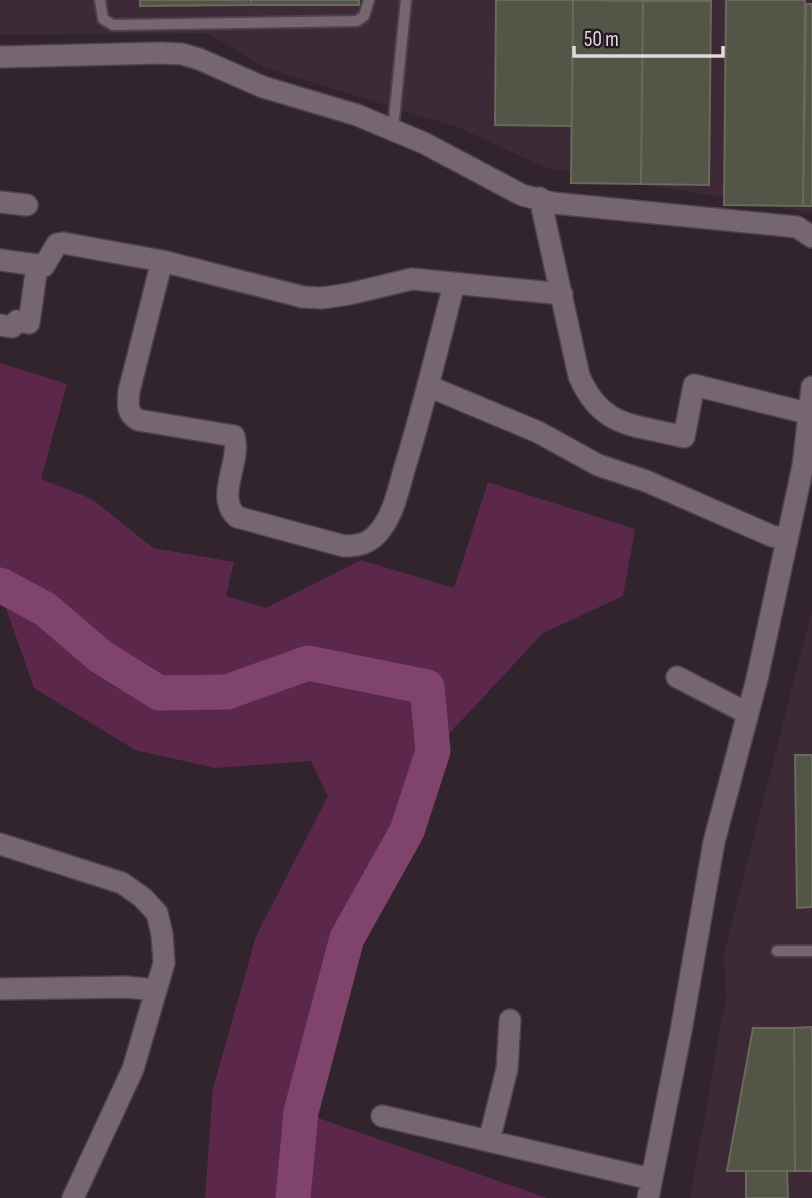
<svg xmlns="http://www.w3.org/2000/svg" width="812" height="1198" font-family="'Sofia Sans Condensed',sans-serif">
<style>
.built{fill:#3d2a36}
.green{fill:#5b284b}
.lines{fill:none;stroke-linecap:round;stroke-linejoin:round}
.river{stroke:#7f436c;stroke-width:35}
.building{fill:#535546;stroke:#686a5b;stroke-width:2}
.lane-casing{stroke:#4d4249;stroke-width:14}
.street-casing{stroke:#4d4249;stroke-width:24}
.lane{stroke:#75666f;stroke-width:10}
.street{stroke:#75666f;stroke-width:21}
</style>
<rect width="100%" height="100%" fill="#31242c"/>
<path class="built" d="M 0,0 L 812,0 L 812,213 L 544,167 L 460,128 L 263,67 L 208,33 L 0,35 Z
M 812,610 L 812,1198 L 690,1198 L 726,997 L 724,954 Z"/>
<path class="green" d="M 0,363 L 67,384 L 41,479 L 92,499 L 153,548 L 234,562 L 226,596 L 266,608 L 361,560 L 454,588 L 488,482 L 635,529 L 623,596 L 543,633 L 433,751 L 405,835 L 347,938 L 301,1112 L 547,1198 L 205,1198 L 213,1089 L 256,936 L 328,796 L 311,761 L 215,768 L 135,750 L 34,688 L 0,591 Z"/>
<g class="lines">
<path class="river" d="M 0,585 L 45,609 L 100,656 L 159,693 L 227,692 L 308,663 L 427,687 L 433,751 L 407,831 L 347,938 L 301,1112 L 293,1198"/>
</g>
<path class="building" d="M 140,0 L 251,0 L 251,5 L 140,6 Z
M 251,0 L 359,0 L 359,5 L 251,5 Z
M 496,0 L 573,0 L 572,126 L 495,125 Z
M 573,0 L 643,1 L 641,184 L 571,183 Z
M 726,0 L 805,0 L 803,206 L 724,205 Z
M 643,1 L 711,1 L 709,185 L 641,184 Z
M 806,4 L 812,4 L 812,206 L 803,206 Z
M 795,755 L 812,755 L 812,907 L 797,908 Z
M 812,1027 L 812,1171 L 795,1171 L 794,1028 Z
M 753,1028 L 794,1028 L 795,1171 L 727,1171 Z
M 746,1171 L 787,1171 L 788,1198 L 746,1198 Z"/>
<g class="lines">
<g class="lane-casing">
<path id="lane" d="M 100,0 L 103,19 L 113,25 L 357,21 L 364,16 L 369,0
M 393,129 L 406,0
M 777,951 L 812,951"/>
</g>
<g class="street-casing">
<path id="street" d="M 0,57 L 160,53 L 182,54 L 199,59 L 263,87 L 357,115 L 424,143 L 522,195 L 553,203 L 797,227 L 812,237
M 540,198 L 579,376 C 602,429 634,424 684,437 L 694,385 L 811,414
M 0,202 L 27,205
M 0,260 L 44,266 L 57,244 L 63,243 L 162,261 L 303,297 L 322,298 L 349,294 L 412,279 L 562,294
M 162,261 L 129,391 C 128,404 126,413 138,420 L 234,436 C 242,462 214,496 237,517 L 344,546 C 357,546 368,544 377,534 C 393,517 398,491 404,470 C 423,409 438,346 454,284
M 0,325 L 12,327 L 17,321 L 29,323 L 37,266
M 428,386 L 538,432 L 598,465 L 646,481 L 772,536 L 787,539
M 677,677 L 747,713
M 0,844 L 122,883 L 142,897 L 157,913 L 162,934 L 164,963 L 133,1069 L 73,1198
M 0,989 L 126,987 L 156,990
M 382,1116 L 651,1179
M 489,1141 L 507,1069 L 510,1020
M 648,1198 L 681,1031 L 714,842 L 757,679 L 803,466 L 812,387"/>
</g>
<use href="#lane" class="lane"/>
<use href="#street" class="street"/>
</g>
<path d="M574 46v10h149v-10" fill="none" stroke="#e3dae0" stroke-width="3.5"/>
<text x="584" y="46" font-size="21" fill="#e3dae0" stroke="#271a22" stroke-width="5" paint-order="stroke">50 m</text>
</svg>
